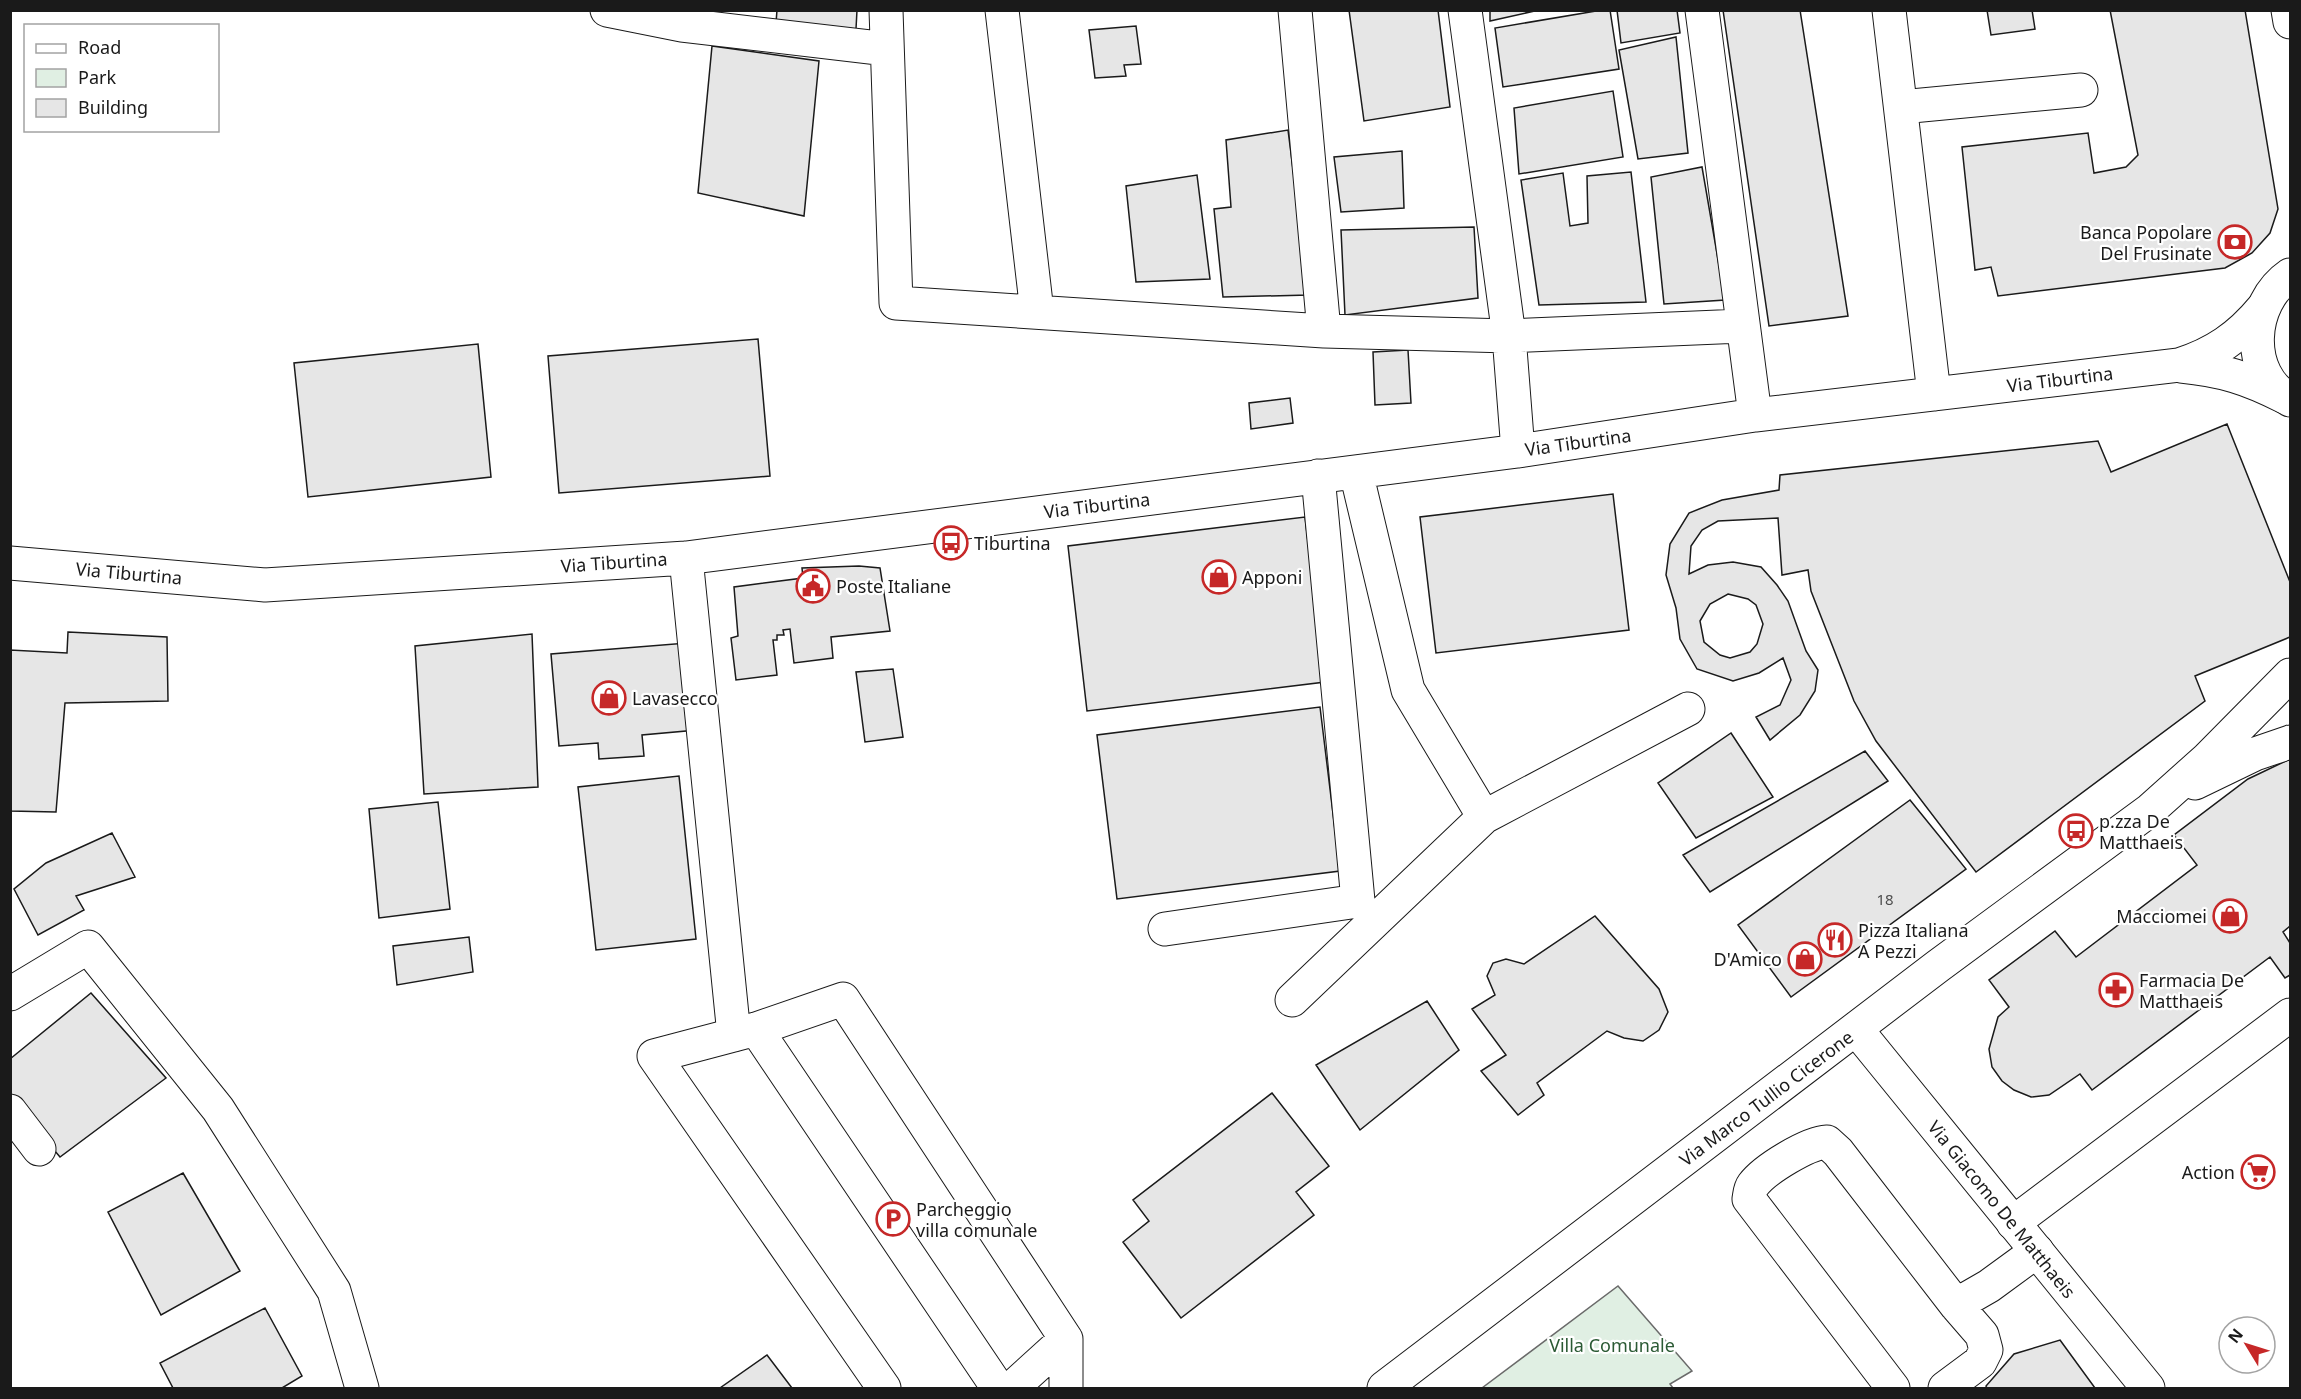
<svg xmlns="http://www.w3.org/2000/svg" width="2301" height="1399" font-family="'Noto Sans',sans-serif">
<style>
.green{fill:#e0efe3;stroke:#6a6a6a;stroke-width:1.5}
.building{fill:#e6e6e6;stroke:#1a1a1a;stroke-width:1.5;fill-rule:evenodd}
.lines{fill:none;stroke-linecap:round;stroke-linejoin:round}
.minor-casing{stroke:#1a1a1a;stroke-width:35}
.major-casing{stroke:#1a1a1a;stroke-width:35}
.minor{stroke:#fff;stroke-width:33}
.major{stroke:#fff;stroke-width:33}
.labels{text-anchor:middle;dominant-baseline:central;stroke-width:4.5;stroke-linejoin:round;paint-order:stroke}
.number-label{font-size:15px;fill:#4d4d4d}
.poi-label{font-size:18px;fill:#1a1a1a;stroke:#fff;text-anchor:start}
.street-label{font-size:18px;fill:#1a1a1a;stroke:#fff}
.park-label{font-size:18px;fill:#2b5a34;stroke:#fff}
</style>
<rect width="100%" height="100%" fill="#fff"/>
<path class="green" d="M 1618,1286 L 1692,1371 L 1670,1384 L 1673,1388 L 1482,1388 Z"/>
<path class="building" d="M 777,10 L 857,10 L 856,29 L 776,23 Z
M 1349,10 L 1438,10 L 1450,107 L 1364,121 Z
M 1490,10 L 1539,10 L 1490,21 Z
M 1602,10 L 1610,10 L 1619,69 L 1503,87 L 1495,28 Z
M 1617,10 L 1677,10 L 1680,33 L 1621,43 Z
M 1723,10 L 1800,10 L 1848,316 L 1769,326 Z
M 1987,10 L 2032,10 L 2035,29 L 1991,35 Z
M 2110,10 L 2245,10 L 2278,209 L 2270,233 L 2252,253 L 2225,268 L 1998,296 L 1991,267 L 1975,270 L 1962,147 L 2088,133 L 2094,173 L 2126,167 L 2138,155 Z
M 1136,26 L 1141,64 L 1124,65 L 1126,76 L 1095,78 L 1089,30 Z
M 1676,37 L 1688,153 L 1638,159 L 1619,50 Z
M 712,46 L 819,61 L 804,216 L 698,193 Z
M 1613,91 L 1623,157 L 1519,174 L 1514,108 Z
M 1288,130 L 1309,295 L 1223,297 L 1214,209 L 1231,207 L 1226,140 Z
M 1402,151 L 1404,208 L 1341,212 L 1334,157 Z
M 1702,167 L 1725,300 L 1664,304 L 1651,177 Z
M 1631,172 L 1646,302 L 1539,305 L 1521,180 L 1563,173 L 1570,226 L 1588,223 L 1587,176 Z
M 1197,175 L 1210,279 L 1136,282 L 1126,186 Z
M 1474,227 L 1478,298 L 1345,315 L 1341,230 Z
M 758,339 L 770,476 L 559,493 L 548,356 Z
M 478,344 L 491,477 L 308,497 L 294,363 Z
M 1408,350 L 1411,403 L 1375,405 L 1373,352 Z
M 1290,398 L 1293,423 L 1251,429 L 1249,403 Z
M 2227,424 L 2290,582 L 2290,637 L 2195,676 L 2205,701 L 1976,872 L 1876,741 L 1854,701 L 1811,591 L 1808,570 L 1782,575 L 1778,518 L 1718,521 L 1702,530 L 1691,546 L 1689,574 L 1708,565 L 1733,562 L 1761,567 L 1777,585 L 1788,601 L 1806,651 L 1818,670 L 1815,691 L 1800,715 L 1770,740 L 1756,717 L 1780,705 L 1791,680 L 1783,658 L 1759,673 L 1733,681 L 1697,669 L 1680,639 L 1676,608 L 1666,575 L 1670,544 L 1689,513 L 1722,500 L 1779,490 L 1780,475 L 2098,441 L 2111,472 ZM 1728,594 L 1748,599 L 1756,605 L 1763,624 L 1757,644 L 1750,652 L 1730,658 L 1720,655 L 1704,642 L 1700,621 L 1710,604 Z
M 1613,494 L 1629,630 L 1436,653 L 1420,517 Z
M 1305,517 L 1325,682 L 1087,711 L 1068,546 Z
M 859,566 L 880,568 L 890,631 L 831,637 L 833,658 L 794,663 L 790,629 L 783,630 L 784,635 L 777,635 L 777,640 L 773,640 L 777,675 L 736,680 L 731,638 L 738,636 L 734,587 L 803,578 L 802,568 Z
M 68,632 L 167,637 L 168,701 L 65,703 L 56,812 L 10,811 L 10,650 L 67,653 Z
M 532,634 L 538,787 L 424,794 L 415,646 Z
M 687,643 L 697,730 L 642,735 L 644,756 L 599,759 L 598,743 L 559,746 L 551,654 Z
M 893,669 L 903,737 L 865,742 L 856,672 Z
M 1320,707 L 1340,871 L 1117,899 L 1097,735 Z
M 1731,733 L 1773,797 L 1696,838 L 1658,783 Z
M 1865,751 L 1888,781 L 1710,892 L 1683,855 Z
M 2290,759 L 2290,926 L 2283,932 L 2290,943 L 2290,975 L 2285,978 L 2270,957 L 2092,1090 L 2080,1074 L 2049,1095 L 2031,1097 L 2014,1090 L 2002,1081 L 1992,1067 L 1989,1049 L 1998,1017 L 2009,1007 L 1989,980 L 2055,931 L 2076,957 L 2197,865 L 2174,835 L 2248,779 Z
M 679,776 L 696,939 L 596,950 L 578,787 Z
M 1910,800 L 1966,869 L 1791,997 L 1738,925 Z
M 438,802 L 450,909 L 379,918 L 369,809 Z
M 112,833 L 135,877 L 76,896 L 84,910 L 38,935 L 14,889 L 46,863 Z
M 1595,916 L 1659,989 L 1668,1012 L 1659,1030 L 1643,1041 L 1624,1038 L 1607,1031 L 1537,1083 L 1544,1095 L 1518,1115 L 1481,1071 L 1506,1055 L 1472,1009 L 1495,995 L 1487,976 L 1493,963 L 1506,959 L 1524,964 Z
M 469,937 L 473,972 L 397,985 L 393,946 Z
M 91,993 L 166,1078 L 60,1157 L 10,1098 L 10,1059 Z
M 1427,1001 L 1459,1050 L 1360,1130 L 1316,1065 Z
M 1272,1093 L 1329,1166 L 1296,1192 L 1314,1215 L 1181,1318 L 1123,1242 L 1149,1221 L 1133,1200 Z
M 183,1173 L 240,1271 L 161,1315 L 108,1212 Z
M 265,1308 L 302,1376 L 282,1388 L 173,1388 L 160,1363 Z
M 2060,1340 L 2095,1388 L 1987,1388 L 1986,1386 L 2014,1354 Z
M 767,1355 L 792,1388 L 720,1388 Z"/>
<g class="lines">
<g class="minor-casing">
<path id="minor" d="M 607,10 L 682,25 L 887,49
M 886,10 L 896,303 L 1324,331 L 1509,336 L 1742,326
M 1002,10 L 1037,312
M 1295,10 L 1324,331
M 1465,10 L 1509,336 L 1518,451
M 1702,10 L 1755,415
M 1889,10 L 1934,394
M 2288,10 L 2290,22
M 1901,107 L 2081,90
M 2181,366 C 2222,370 2248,378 2285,397
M 1356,472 L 1408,690 L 1484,817 L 1688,709
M 686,558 L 734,1035
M 10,563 L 265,585 L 686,558 L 1518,451 L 1755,415 L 2179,365 C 2214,354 2239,337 2263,308
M 1165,929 L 1358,901 L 1318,476
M 10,994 L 88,947 L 218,1109 L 334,1291 L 362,1388
M 1292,1000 L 1484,817
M 756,1029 L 998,1388
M 10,1111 L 39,1149
M 2013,1223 L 2290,1015
M 1956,1305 L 1989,1286 L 2037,1251
M 884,1388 L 654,1056 L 756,1029 L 843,999 L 1066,1339 L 1012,1388
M 1066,1388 L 1066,1339
M 1893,1388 L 1749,1199 C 1750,1193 1750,1189 1753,1185 C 1765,1169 1808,1143 1827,1142 L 1838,1152 L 1956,1305 L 1982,1335 L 1986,1350 L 1980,1362 L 1945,1388"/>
</g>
<g class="major-casing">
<path id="major" d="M 2290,275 C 2249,303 2244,374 2290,400
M 2195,783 L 2255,754 L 2290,742
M 1856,1029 L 2148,1388
M 1384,1388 L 1938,966 L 2150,810 L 2207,759 L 2290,675"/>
</g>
<use href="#minor" class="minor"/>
<use href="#major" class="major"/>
</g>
<defs>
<g id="bank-ring" transform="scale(1.725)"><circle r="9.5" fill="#fff" stroke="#c62828" stroke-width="1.5"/><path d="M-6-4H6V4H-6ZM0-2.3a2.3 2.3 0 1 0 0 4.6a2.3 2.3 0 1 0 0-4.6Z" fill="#c62828"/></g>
<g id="bus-ring" transform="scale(1.725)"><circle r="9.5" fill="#fff" stroke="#c62828" stroke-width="1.5"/><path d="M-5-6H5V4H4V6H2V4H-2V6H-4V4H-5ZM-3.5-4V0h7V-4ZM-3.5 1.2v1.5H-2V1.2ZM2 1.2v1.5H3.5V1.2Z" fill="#c62828"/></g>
<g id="shop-ring" transform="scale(1.725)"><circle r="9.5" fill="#fff" stroke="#c62828" stroke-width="1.5"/><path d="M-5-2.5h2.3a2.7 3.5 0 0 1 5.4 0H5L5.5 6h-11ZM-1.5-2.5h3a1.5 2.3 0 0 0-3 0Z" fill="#c62828"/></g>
<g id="civic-ring" transform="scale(1.725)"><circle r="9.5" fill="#fff" stroke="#c62828" stroke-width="1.5"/><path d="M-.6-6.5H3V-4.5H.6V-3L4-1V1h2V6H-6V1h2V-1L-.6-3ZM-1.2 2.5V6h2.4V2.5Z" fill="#c62828"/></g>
<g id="restaurant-ring" transform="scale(1.725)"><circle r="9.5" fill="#fff" stroke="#c62828" stroke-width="1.5"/><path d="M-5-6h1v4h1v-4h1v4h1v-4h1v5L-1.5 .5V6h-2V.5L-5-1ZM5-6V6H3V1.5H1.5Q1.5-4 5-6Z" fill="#c62828"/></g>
<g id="pharmacy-ring" transform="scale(1.725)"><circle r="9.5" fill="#fff" stroke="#c62828" stroke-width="1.5"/><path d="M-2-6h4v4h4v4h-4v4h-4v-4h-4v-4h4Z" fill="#c62828"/></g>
<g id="supermarket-ring" transform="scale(1.725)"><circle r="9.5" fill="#fff" stroke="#c62828" stroke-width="1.5"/><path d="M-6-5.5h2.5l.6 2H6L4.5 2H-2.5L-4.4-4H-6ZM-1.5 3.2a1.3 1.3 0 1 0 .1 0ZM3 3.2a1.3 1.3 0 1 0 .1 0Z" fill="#c62828"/></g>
<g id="parking-ring" transform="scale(1.725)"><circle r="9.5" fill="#fff" stroke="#c62828" stroke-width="1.5"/><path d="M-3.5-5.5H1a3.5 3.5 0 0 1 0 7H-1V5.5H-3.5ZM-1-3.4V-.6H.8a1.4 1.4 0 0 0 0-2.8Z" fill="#c62828"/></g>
</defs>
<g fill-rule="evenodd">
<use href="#bank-ring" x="2235" y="242"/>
<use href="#bus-ring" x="951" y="543"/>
<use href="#shop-ring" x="1219" y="577"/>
<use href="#civic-ring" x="813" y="586"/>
<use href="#shop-ring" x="609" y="698"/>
<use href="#bus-ring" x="2076" y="831"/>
<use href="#shop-ring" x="2230" y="916"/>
<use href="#restaurant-ring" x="1835" y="940"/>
<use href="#shop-ring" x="1805" y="959"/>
<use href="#pharmacy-ring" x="2116" y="990"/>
<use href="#supermarket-ring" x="2258" y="1172"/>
<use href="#parking-ring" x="893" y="1219"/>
</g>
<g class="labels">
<g class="number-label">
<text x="1885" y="899">18</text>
</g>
<g class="poi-label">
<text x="2212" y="232" text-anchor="end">Banca Popolare<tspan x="2212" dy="21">Del Frusinate</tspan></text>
<text x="974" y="543">Tiburtina</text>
<text x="1242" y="577">Apponi</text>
<text x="836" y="586">Poste Italiane</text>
<text x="632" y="698">Lavasecco</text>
<text x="2099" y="821">p.zza De<tspan x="2099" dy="21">Matthaeis</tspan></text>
<text x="2207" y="916" text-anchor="end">Macciomei</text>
<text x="1858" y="930">Pizza Italiana<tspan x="1858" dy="21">A Pezzi</tspan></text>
<text x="1782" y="959" text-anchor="end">D'Amico</text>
<text x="2139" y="980">Farmacia De<tspan x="2139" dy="21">Matthaeis</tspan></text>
<text x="2235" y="1172" text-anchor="end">Action</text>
<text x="916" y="1209">Parcheggio<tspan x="916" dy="21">villa comunale</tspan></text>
</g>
<g class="street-label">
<text transform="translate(2060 379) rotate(-7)">Via Tiburtina</text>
<text transform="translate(1578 442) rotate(-8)">Via Tiburtina</text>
<text transform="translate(1097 505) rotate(-7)">Via Tiburtina</text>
<text transform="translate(614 562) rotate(-4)">Via Tiburtina</text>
<text transform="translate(129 573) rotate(5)">Via Tiburtina</text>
<text transform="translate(1766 1098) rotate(-37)">Via Marco Tullio Cicerone</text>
<text transform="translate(2002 1209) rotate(51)">Via Giacomo De Matthaeis</text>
</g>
<g class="park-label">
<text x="1612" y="1345">Villa Comunale</text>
</g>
</g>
<rect width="2301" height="1399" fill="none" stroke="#1a1a1a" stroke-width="24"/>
<rect x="24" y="24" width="195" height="108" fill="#ffffff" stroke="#a3a3a3" stroke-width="1.5"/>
<rect x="36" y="44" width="30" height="9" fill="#ffffff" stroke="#a3a3a3" stroke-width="1.5"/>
<text x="78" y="54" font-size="18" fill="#1a1a1a">Road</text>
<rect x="36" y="69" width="30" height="18" fill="#e0efe3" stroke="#a3a3a3" stroke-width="1.5"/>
<text x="78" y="84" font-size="18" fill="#1a1a1a">Park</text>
<rect x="36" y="99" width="30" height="18" fill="#e6e6e6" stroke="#a3a3a3" stroke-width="1.5"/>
<text x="78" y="114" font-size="18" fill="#1a1a1a">Building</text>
<g transform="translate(2247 1345) rotate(308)"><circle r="28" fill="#ffffff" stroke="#a3a3a3" stroke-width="1.5"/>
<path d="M0-4.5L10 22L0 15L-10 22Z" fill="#c62828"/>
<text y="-9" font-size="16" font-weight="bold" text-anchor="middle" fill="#1a1a1a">N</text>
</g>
</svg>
